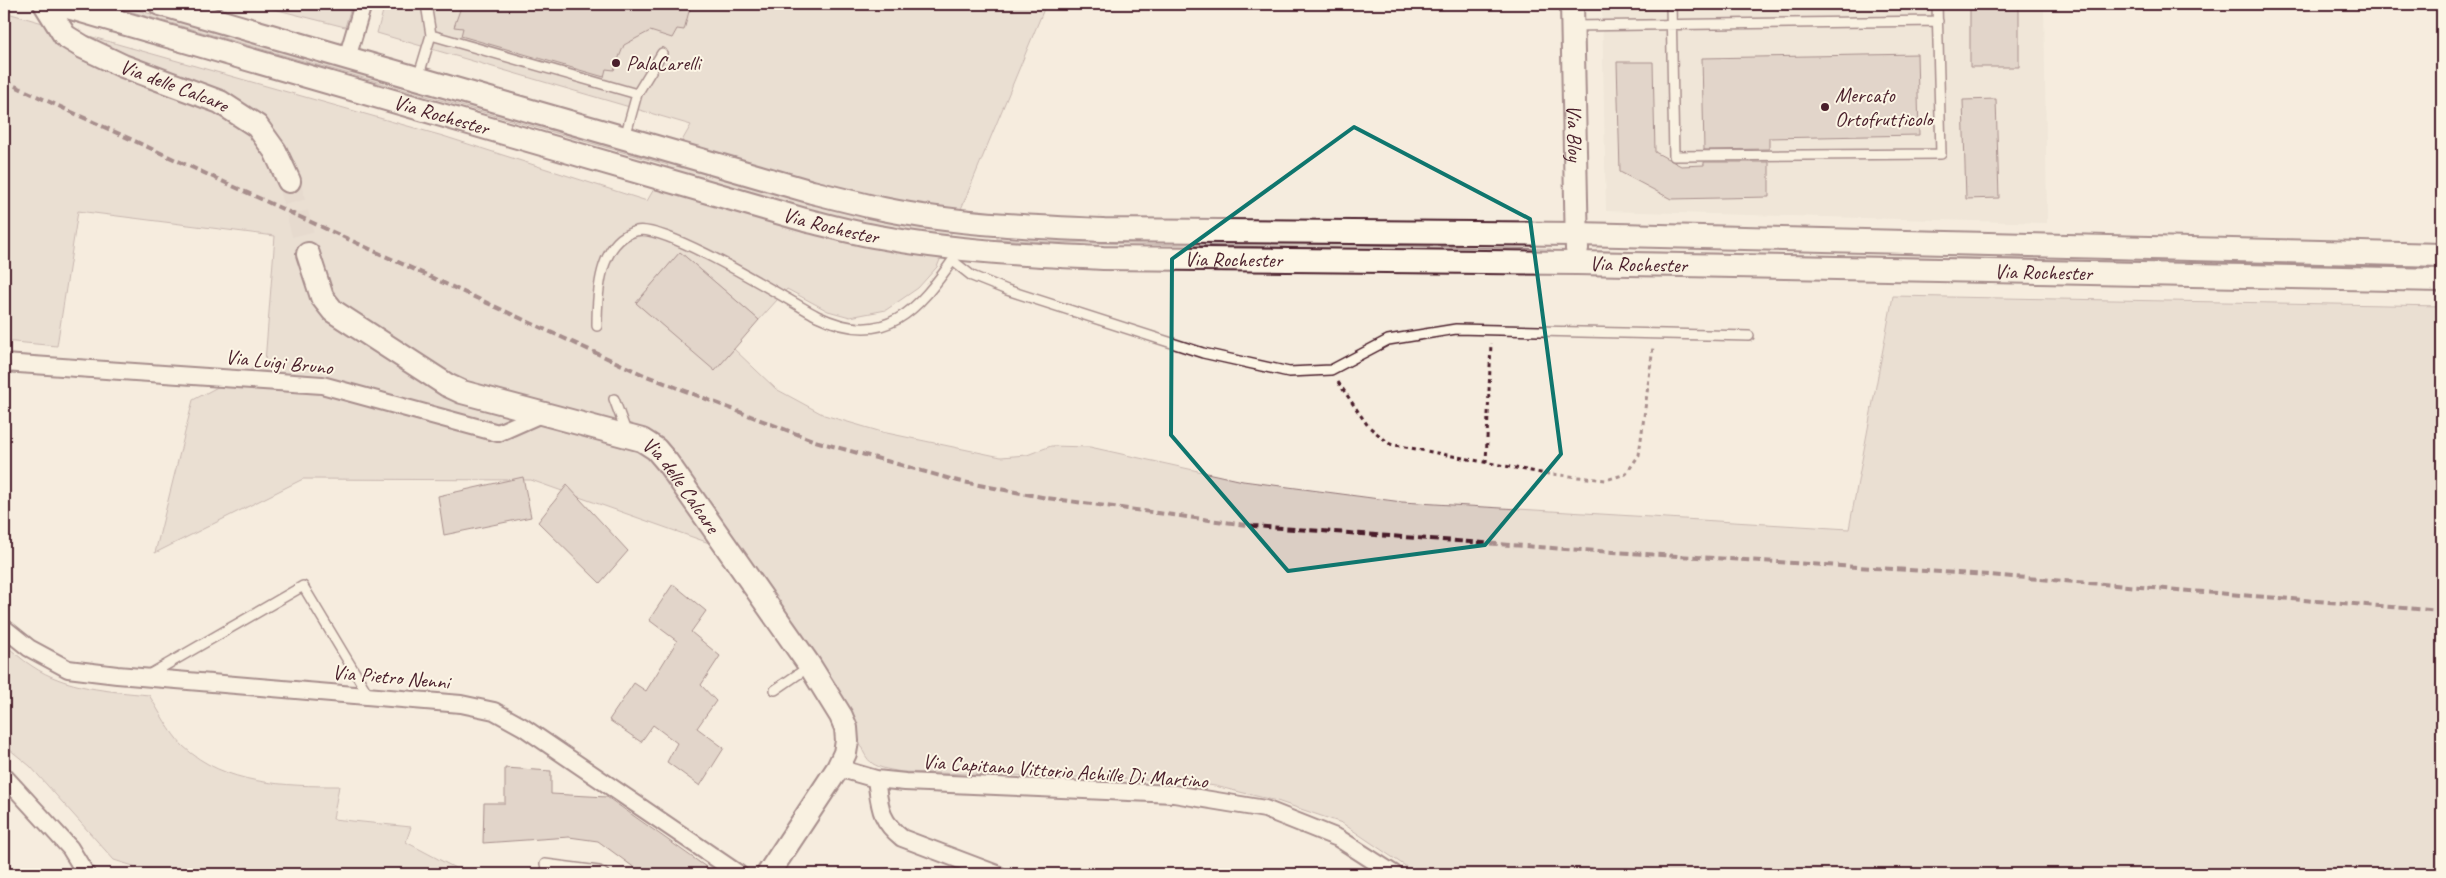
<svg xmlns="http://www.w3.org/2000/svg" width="2446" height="878" font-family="Caveat,sans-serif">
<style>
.built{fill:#e8ddd0}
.green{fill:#dbcec4;stroke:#927678}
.building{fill:#cab9b1;stroke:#4a1f2b}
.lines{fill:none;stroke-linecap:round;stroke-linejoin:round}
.secondary-tunnel{stroke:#d3c3ba;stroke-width:22;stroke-dasharray:22 11;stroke-linecap:butt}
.lane-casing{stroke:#4a1f2b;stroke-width:12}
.street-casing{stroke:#4a1f2b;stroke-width:20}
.secondary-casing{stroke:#4a1f2b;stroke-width:26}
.path{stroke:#4a1f2b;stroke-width:3;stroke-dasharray:4 4;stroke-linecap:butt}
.lane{stroke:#fcf5e5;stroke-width:9}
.street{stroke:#fcf5e5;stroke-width:16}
.secondary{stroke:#fcf5e5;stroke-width:22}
.rail{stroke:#4a1f2b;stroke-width:4;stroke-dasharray:8 4;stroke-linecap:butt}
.marked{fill:none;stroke:#0f766e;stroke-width:4;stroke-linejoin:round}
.poi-dot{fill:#4a1f2b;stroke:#fcf5e5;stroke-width:2}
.labels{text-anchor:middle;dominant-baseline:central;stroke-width:4;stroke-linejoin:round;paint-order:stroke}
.poi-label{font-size:21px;fill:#4a1f2b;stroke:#fcf5e5;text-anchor:start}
.street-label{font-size:21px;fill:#4a1f2b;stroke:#fcf5e5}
</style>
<rect width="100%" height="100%" fill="#f5ecde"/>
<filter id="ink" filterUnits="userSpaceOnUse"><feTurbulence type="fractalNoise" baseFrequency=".02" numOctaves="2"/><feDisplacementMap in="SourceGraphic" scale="10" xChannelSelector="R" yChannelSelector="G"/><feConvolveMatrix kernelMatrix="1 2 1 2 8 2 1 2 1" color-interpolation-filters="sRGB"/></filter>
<g filter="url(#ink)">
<path class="built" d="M 1602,4 L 2044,4 L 2047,223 L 1606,211 Z"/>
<path class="green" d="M 104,4 L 116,4 L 670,162 L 691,125 L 377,33 L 385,4 L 1046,4 L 937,267 L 918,288 L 886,310 L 850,317 L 828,311 L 787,289 L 759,320 L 680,252 L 636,303 L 715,370 L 734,349 L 776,389 L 824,415 L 882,432 L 1001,457 L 1027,455 L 1051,446 L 1090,447 L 1243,481 L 1402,502 L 1849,529 L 1893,296 L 2442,306 L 2442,874 L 1417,874 L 1342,823 L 1277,801 L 1215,786 L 1176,780 L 902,772 C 868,766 867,764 856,732 L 746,556 L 531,480 L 303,479 L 155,553 L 193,400 L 265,362 L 275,236 L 78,211 L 57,346 L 4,341 L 4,12 L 443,136 L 647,201 L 668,165 Z
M 254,4 L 352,4 L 345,27 Z
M 997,235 L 1047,238 L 1551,249 L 1550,253 L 1046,242 L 997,239 Z
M 1597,251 L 2442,267 L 2442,271 L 1598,254 Z
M 4,644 C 13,651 22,660 32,666 C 66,689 109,691 149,695 C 159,711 170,733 183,746 C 224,785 286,786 339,786 L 333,819 L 411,827 L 406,842 L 459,870 L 460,874 L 206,874 L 190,871 L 143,869 L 114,860 L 30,766 L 4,745 Z"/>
<path class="building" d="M 462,4 L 691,4 L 684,30 L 677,29 L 672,38 L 650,31 L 624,45 L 614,70 L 606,69 L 604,77 L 461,36 L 463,28 L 454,27 Z
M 1970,4 L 2019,4 L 2019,67 L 1970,67 Z
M 1917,54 L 1919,135 L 1769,138 L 1769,149 L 1704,150 L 1702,58 Z
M 1617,62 L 1653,62 L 1655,152 L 1681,166 L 1704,165 L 1704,162 L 1769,162 L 1769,197 L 1671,199 L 1620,172 Z
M 1996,99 L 1999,198 L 1966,199 L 1963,100 Z
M 680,252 L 759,320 L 715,371 L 636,303 Z
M 523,477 L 531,517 L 444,535 L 438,496 Z
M 567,485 L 628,551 L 600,583 L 538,522 Z
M 673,584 L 706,611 L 691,632 L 720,656 L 701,685 L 716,701 L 697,728 L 724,748 L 700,786 L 667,762 L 677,743 L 653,725 L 641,742 L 609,720 L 634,683 L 646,691 L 677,641 L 649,620 Z
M 505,768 L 551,771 L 551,794 L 607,797 L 716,874 L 643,874 L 598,841 L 569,837 L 483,843 L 484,803 L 505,803 Z"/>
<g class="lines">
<path class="secondary-tunnel" d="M 289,181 L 308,254"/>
<g class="lane-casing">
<path id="lane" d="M 426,4 L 431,35 L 637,94 L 662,53
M 1671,4 L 1674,156 L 1941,154 L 1937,4
M 1573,26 L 1938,21
M 418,78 L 431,35
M 625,137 L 637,94
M 953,261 L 972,276 L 1007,290 L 1203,353 L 1289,372 L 1331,370 L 1388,340 L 1456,329 L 1749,336
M 597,326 C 597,294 599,241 636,231 C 665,223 786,299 817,316 C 886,349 918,310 955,257
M 614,399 L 627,434
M 147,676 L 303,586 L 369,696
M 775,690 L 810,666
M 545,864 L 599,871 L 604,874"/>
</g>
<g class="street-casing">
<path id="street" d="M 347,58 L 363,4
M 4,363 L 322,385 L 498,433 L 541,414
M 4,628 L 29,648 L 68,669 L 117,675 L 461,704 L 494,711 L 523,727 L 739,874
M 838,768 L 876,779 L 905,782 L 1174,794 L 1265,809 L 1338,838 L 1394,874
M 4,776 L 70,848 L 86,874
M 876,779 C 880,806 879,820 902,838 L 997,874"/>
</g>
<g class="secondary-casing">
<g id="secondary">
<path id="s1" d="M 45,4 L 65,36 L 83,47 L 123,66 L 220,102 L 257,126 L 275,151 L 289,181"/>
<path id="s2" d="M 57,4 L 805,220 C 830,226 854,233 879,237 C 953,251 1029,255 1103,258 L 1577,263 L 2442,280"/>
<path d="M 160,4 L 812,192 C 836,198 859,204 883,209 C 955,224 1031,227 1104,230 L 1577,234 L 2442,255"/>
<path id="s3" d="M 1572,4 L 1577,249"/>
<path id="s4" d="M 308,254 L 322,297 L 333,311 L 447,385 L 462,392 L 642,440 L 656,449 L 667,462 L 810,666 L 841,716 L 846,728 L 847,741 L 845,753 L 838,768 L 768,874"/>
</g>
</g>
<path class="path" d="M 1338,382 L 1368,426 L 1390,444 L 1541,473 L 1606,480 L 1626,474 L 1639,455 L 1653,347
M 1486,463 L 1491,343"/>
<use href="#lane" class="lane"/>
<use href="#street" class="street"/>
<use href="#secondary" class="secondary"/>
<path class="rail" d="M 4,81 L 644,375 L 815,441 L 958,481 L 1047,498 L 1254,526 L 1565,549 L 1989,575 L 2442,611"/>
</g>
</g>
<path d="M0 0H2446V878H0ZM 1354,127 L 1530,219 L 1561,454 L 1485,545 L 1288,571 L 1171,435 L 1172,259 Z" fill="#f5ecde" fill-opacity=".55" fill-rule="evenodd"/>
<path class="marked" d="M 1354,127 L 1530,219 L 1561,454 L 1485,545 L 1288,571 L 1171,435 L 1172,259 Z"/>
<g class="poi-dot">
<circle cx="616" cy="63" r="5"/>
<circle cx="1825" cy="107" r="5"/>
</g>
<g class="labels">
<g class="poi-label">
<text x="626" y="63">PalaCarelli</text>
<text x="1835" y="95">Mercato<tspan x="1835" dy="24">Ortofrutticolo</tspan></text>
</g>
<g class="street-label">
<text stroke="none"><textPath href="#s1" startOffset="158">Via delle Calcare</textPath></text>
<text stroke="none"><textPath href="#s2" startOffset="400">Via Rochester</textPath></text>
<text stroke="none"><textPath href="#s3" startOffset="129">Via Bloy</textPath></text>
<text stroke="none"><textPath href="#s2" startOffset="805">Via Rochester</textPath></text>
<text stroke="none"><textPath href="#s2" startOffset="1210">Via Rochester</textPath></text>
<text stroke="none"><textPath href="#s2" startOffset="1615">Via Rochester</textPath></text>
<text stroke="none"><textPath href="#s2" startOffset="2020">Via Rochester</textPath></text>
<text transform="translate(279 362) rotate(6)">Via Luigi Bruno</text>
<text stroke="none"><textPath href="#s4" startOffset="462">Via delle Calcare</textPath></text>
<text transform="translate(391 677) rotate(5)">Via Pietro Nenni</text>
<text transform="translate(1065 771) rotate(4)">Via Capitano Vittorio Achille Di Martino</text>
</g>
</g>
<rect width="2446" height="878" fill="none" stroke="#fcf5e5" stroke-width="20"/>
<rect x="10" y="10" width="2426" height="858" fill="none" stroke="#4a1f2b" stroke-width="2" filter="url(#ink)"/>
</svg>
